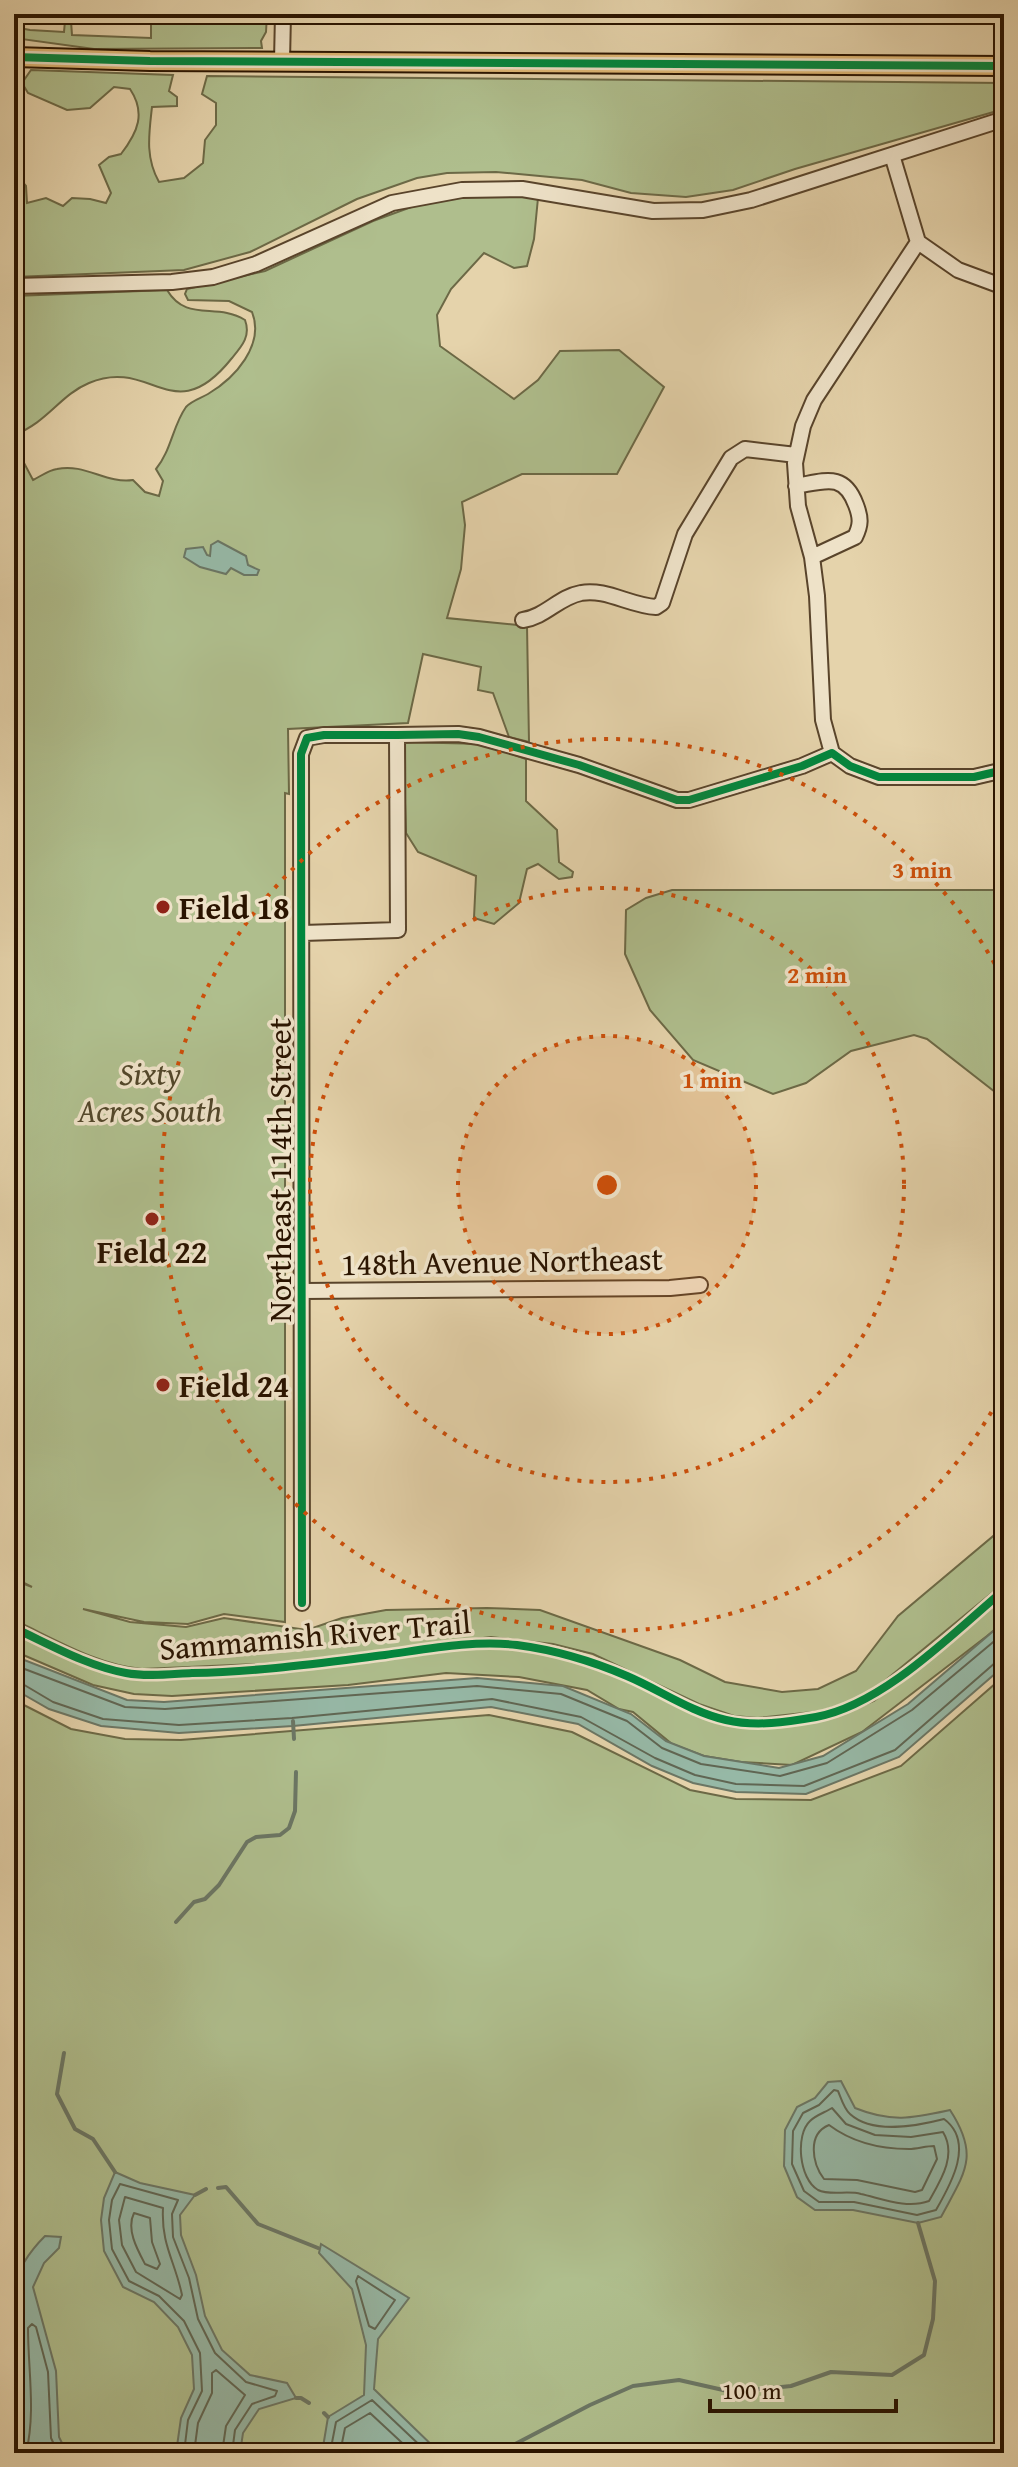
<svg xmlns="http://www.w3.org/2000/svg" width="1018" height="2467" font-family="'Gentium Book Plus',serif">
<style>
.green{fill:#afbe8d;stroke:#6c6946;stroke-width:2}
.water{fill:#96b8a6;stroke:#6b7664;stroke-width:2}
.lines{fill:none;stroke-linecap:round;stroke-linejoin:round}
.shore{stroke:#606653;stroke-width:2}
.stream{stroke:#6b7664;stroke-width:4}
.minor-casing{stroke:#59442b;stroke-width:18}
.major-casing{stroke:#2a1400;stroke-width:22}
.minor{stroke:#eee2c8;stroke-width:14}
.major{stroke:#e2ba76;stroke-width:18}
.cycleway-casing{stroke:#eee2c8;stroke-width:13}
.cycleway{stroke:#00873e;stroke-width:8}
.ring{fill:none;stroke:#cc4f0a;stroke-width:4;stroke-dasharray:4 8}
.poi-dot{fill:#8f2418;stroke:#eee2c8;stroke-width:3}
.labels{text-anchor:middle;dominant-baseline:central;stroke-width:7;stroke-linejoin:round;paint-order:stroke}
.poi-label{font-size:32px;font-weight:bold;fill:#2a1400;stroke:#eee2c8;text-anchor:start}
.park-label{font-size:32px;font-style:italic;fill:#52472a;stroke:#eee2c8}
.street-label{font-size:32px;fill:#2a1400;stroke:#eee2c8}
.centre{fill:#cc4f0a;stroke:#eee2c8;stroke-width:4}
.ring-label{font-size:24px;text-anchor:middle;font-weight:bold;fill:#cc4f0a;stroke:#eee2c8;stroke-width:7;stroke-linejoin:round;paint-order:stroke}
</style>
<rect width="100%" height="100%" fill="#e5d3ab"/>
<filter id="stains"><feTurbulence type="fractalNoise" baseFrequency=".0025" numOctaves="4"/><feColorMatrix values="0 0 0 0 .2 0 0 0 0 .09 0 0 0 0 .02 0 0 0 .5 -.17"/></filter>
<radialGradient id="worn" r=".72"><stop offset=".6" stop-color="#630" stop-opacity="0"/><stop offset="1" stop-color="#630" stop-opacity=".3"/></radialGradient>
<path class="green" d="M 151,14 L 267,14 L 266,32 L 261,41 L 262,48 L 254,48 L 94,49 L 14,38 L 14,27 L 30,30 L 64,32 L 65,21 L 71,21 L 72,35 L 151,38 Z
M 31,70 L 173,75 L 169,91 L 177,97 L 177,106 L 152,107 C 149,134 145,157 159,182 L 184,178 L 203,163 L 205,140 L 216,125 L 216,103 L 202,94 L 207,76 L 1004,83 L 1004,109 L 795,169 L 733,190 L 686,197 L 631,193 L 582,180 L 496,172 L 447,173 L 417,178 L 357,199 L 250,252 L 184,270 L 14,277 L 14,172 L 26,186 L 27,203 L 46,198 L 63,206 L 72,198 L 90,199 L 106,203 L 111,193 L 99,165 L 109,157 L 121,154 C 138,132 146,113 130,89 L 114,87 L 90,108 L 67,110 L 28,93 L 22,83 Z
M 505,195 L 538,198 L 534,239 L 527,266 L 514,268 L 484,253 L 451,289 L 437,315 L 440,346 L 514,399 L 538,380 L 560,351 L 619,350 L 664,387 L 617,474 L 522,474 L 462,502 L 465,525 L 461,569 L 447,618 L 527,626 L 529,742 L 509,737 L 493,693 L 478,690 L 481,667 L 423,654 L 408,723 L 288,729 L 289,794 L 285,793 L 285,1622 L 224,1614 L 188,1624 L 144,1622 L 83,1609 L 130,1622 L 186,1627 L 224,1618 L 307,1630 L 342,1618 L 386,1610 L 487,1608 L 540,1610 L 680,1660 L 725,1682 L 782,1692 L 818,1689 L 856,1671 L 898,1616 L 1004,1527 L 1004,1583 L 876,1688 L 856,1700 L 822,1711 L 758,1718 L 734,1716 L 699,1704 L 593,1654 L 553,1644 L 491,1637 L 281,1663 L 142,1669 C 97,1665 55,1639 14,1620 L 14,1580 L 32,1587 L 14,1578 L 14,444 L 33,480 C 41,476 49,470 57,469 C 85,463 106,484 133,480 L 145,492 L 159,496 L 163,481 L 156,469 C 171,451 173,425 186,407 C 191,401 201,398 208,394 C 235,378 265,345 252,312 L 229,301 L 188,300 L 185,294 L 187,289 L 265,271 L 373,221 L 414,206 L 463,197 Z
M 167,290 C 187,323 216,302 245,320 C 251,336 242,346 232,358 C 173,432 152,356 89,383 C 60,395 48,422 14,435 L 14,296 Z
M 403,742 L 483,744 L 526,759 L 526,801 L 557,830 L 559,862 L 573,872 L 572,877 L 559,879 L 538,864 L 527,869 L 519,903 L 494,924 L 474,918 L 476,876 L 418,852 L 406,833 Z
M 672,890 L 1004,890 L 1004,1099 L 927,1039 L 914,1035 L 851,1051 L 806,1083 L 773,1094 L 693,1060 L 650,1010 L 625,954 L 626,910 L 646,898 Z
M 1004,1594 L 1004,1622 L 987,1636 L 862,1732 L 792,1765 L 741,1762 L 704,1756 L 672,1744 L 633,1712 L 619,1709 L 587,1690 L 519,1677 L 446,1673 L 348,1685 L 172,1696 L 134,1694 L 93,1685 L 14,1651 L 14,1630 L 111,1671 L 131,1675 L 216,1676 L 289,1671 L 487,1646 L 530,1649 L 582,1662 L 723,1722 L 773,1726 L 844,1713 L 874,1701 Z
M 1004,1676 L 1004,2453 L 14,2453 L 14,1700 L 71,1729 L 125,1739 L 181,1740 L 489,1715 L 572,1732 L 690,1790 L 736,1799 L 811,1800 L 901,1766 Z"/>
<path class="water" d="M 218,541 L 246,556 L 248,565 L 259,570 L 257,575 L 244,575 L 231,568 L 226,574 L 200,567 L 184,557 L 186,549 L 203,547 L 207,555 L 210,556 L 211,545 Z
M 1004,1622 L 1004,1666 L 899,1757 L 806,1794 L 736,1792 L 693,1783 L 652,1766 L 578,1724 L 491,1707 L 293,1726 L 179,1733 L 101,1726 L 49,1709 L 14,1689 L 14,1656 L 127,1700 L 164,1702 L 477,1678 L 563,1686 L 631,1714 L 666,1741 L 704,1756 L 779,1768 L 823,1756 L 908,1704 Z
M 841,2081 L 855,2108 C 892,2123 913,2118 950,2110 C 980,2156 965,2172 941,2217 L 918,2223 L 853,2210 L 815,2210 L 797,2197 L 784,2166 L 785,2130 L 797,2107 L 815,2098 L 828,2082 Z
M 115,2172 L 140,2183 L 195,2195 L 180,2215 L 181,2235 L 196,2275 L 205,2316 L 222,2350 L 250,2375 L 287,2383 L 296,2398 L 259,2409 L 243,2433 L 240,2453 L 176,2453 L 181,2418 L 194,2389 L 192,2355 L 178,2327 L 154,2302 L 123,2287 L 104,2251 L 101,2220 L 104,2198 Z
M 45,2236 L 61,2237 L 59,2248 L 44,2263 L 33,2287 L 56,2371 L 59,2437 L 67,2453 L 18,2453 C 25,2425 22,2402 20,2374 C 19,2357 21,2341 20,2324 C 19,2313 12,2299 14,2288 C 18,2268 31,2250 45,2236 Z
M 321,2244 L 409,2298 L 378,2339 L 374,2389 L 440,2453 L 322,2453 L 328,2417 L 364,2395 L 366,2345 L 352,2289 L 319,2253 Z"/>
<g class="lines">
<path class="shore" d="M 14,1665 L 125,1707 L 165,1709 L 477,1686 L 561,1694 L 627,1721 L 662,1748 L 701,1764 L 780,1776 L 827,1763 L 912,1710 L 1004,1633
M 14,1683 L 21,1683 L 53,1702 L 103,1719 L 179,1725 L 292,1718 L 492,1699 L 581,1717 L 655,1758 L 695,1775 L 736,1784 L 804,1786 L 895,1750 L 996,1662 L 1004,1660
M 834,2090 L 838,2091 C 841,2098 844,2109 850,2114 C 873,2135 917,2126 944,2119 C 975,2142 951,2184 936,2210 L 917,2215 L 854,2202 L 819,2202 L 804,2191 L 792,2164 L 793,2131 L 803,2113 L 819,2105 Z
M 832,2108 L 846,2124 L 875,2135 L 911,2137 L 943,2132 C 957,2155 941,2180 929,2201 C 907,2209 883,2199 861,2194 C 848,2190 830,2196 818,2190 C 799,2179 795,2135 810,2121 C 816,2115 826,2112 832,2108 Z
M 829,2125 C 853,2143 879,2149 909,2149 C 917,2149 926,2146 934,2146 L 937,2159 L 922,2190 L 915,2192 L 857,2180 L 824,2179 C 812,2163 807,2134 829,2125 Z
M 125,2197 L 163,2208 C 161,2245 175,2261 182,2295 L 180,2299 L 136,2272 L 122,2245 L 119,2220 Z
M 134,2213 L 150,2218 L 152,2242 L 160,2264 L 157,2269 L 145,2264 C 137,2249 126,2229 134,2213 Z
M 358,2276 L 395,2300 L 375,2329 L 369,2326 L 356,2281 Z
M 26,2453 C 36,2412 28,2370 28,2328 L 32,2324 L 36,2327 L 48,2372 L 51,2438 L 58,2453
M 184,2453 L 188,2420 L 202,2391 L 200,2353 L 184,2321 L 159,2296 L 129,2281 L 112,2249 L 109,2220 L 112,2200 L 120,2184 L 178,2200 L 172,2214 L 173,2237 L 189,2278 L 198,2319 L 215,2353 L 246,2382 L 277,2391 L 275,2396 L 252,2404 L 235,2430 L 232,2453
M 194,2453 L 198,2423 L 212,2393 L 212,2373 L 216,2370 L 245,2395 L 226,2426 L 222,2453
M 330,2453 L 336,2422 L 372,2400 L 428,2453
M 340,2453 L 345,2428 L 370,2413 L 413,2453"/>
<path class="stream" d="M 293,1721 L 294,1739
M 176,1922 L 194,1902 L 205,1899 L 219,1885 L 247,1842 L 256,1837 L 280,1835 L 289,1828 L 295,1811 L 296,1772
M 64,2053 L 57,2094 L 75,2129 L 93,2139 L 115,2172
M 218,2188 L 226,2187 L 258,2224 L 318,2248
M 195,2195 L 206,2189
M 296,2398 L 301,2398 L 309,2403
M 324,2413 L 328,2417
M 498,2453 L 590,2405 L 633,2386 L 679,2380 L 732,2392 L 791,2386 L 831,2372 L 892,2375 L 924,2355 L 933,2319 L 935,2281 L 918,2223"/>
<g class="minor-casing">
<path id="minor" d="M 282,61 L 283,14
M 918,242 L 958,270 L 1004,287
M 14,286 L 172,282 L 213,277 L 256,264 L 392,203 L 462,190 L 522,189 L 653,211 L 703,210 L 751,200 L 1004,119
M 796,486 C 825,481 844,472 856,505 C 861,518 861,525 855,537 L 812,557
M 523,620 C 545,617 559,597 581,593 C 605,588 631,606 656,607 L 662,603 L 685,534 L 731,458 L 745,449 L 796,455
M 832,753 L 823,720 L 817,596 L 812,557 L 798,506 L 795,463 L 803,426 L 814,400 L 918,242 L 892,155
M 303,933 L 398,930 L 397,735
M 303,1291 L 670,1288 L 700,1285
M 302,1603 L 301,754 L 307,738 L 324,735 L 397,735 L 458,734 L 479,737 L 579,765 L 677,800 L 689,800 L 802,766 L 832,753 L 850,766 L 879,777 L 974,777 L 1004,770"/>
</g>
<g class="major-casing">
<path id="major" d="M 14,57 L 150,61 L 1004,66"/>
</g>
<use href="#minor" class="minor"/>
<use href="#major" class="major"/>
<g class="cycleway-casing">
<path id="cycleway" d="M 14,57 L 150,61 L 1004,66
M 302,1603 L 301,754 L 307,738 L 324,735 L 397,735 L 458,734 L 479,737 L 579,765 L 677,800 L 689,800 L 802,766 L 832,753 L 850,766 L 879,777 L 974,777 L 1004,770
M 14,1628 C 49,1644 87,1666 126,1673 C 147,1677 171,1674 192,1673 C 257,1672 320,1663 385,1655 C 428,1649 473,1640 517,1645 C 555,1650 592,1661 627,1676 C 660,1690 691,1712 726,1720 C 756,1727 787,1722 816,1717 C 883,1705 953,1633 1004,1590"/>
</g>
<use href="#cycleway" class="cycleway"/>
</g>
<circle cx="607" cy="1185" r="149" fill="#cc4f0a" fill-opacity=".12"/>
<g class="ring">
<circle cx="607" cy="1185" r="149"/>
<circle cx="607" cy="1185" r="297"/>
<path d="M1003 1391A446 446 0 1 1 1003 979"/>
</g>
<g class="poi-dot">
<circle cx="163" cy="907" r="8"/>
<circle cx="152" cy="1219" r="8"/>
<circle cx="163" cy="1385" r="8"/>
</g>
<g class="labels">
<g class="poi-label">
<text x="179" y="907">Field 18</text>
<text x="152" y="1251" text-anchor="middle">Field 22</text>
<text x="179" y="1385">Field 24</text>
</g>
<g class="park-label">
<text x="150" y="1073">Sixty<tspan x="150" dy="37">Acres South</tspan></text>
</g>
<g class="street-label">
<text transform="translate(279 1170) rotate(-90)">Northeast 114th Street</text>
<text transform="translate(502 1261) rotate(-1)">148th Avenue Northeast</text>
<text transform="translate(315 1635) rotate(-5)">Sammamish River Trail</text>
</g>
</g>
<circle cx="607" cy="1185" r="12" class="centre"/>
<g class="ring-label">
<text x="922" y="878">3 min</text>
<text x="817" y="983">2 min</text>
<text x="712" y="1088">1 min</text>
</g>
<rect width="1018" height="2467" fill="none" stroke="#e5d3ab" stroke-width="48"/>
<rect x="16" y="16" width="986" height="2435" fill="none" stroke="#2a1400" stroke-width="4"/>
<rect x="24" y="24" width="970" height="2419" fill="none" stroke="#2a1400" stroke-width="2"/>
<path d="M710 2399v12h186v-12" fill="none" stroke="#2a1400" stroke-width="4"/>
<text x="722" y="2399" font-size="24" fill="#2a1400" stroke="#eee2c8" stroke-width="6" paint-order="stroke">100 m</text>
<rect width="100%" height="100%" filter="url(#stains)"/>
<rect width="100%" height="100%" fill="url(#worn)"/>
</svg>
